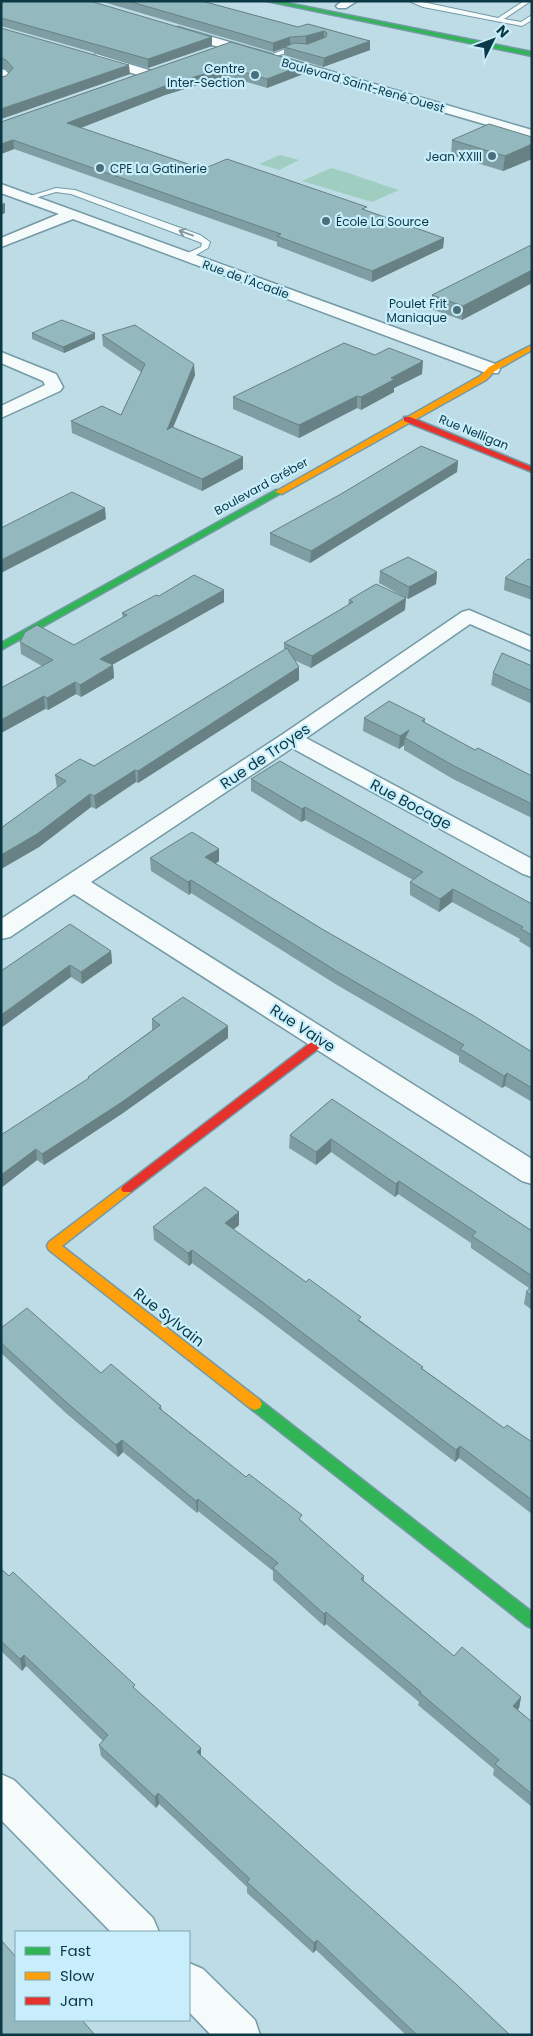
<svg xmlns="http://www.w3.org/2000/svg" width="533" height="2036" font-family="Poppins,sans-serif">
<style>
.green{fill:#9fcec1}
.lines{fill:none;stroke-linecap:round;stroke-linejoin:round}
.lane-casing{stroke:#739aa5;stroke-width:2}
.street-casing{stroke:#739aa5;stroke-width:3}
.fast-casing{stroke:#739aa5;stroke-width:3}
.slow-casing{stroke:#739aa5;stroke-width:3}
.jam-casing{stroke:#739aa5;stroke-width:3}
.path{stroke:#cad4d8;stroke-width:1;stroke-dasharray:0.5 2;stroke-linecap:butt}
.lane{fill:#f5fafb;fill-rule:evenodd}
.street{fill:#f5fafb;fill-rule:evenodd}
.fast{fill:#30b455;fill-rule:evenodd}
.slow{fill:#ff9f0a;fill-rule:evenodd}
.jam{fill:#e5322d;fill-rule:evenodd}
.wall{fill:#7e9ea3}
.shaded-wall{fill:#678184}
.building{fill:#93b8bd;stroke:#678184}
.oneway{stroke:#8099a0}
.poi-dot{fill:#49717d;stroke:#c9eefb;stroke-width:2}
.labels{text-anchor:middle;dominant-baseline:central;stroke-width:4.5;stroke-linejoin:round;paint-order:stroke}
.far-poi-label{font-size:12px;fill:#0a3845;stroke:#c9eefb;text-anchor:end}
.far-street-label{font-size:12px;fill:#0a3845;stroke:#c9eefb}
.street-label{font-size:15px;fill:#0a3845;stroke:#c9eefb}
</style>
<rect width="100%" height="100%" fill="#bedce6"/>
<path class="green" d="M 280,155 L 299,160 L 279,170 L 259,164 Z
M 331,168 C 354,174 376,183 399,190 L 372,202 L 302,181 Z"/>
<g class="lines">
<g class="lane-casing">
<path id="lane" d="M 409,1 L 418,1 L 498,18 L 524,1 L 531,1 L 504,19 L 521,22 L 532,15 L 532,20 L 522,26 L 423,7 Z
M 301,46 L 304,48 L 303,49 L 294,50 L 268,59 L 265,57 L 291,47 Z
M 56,188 L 75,190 L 200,235 L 210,242 L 208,248 L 189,259 L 183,259 L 183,255 L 201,247 L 202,243 L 71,194 L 56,192 L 28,200 L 24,198 Z"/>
</g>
<g class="street-casing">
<path id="street" d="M 342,1 L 357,1 L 346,8 L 338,8 L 336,6 Z
M 178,27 L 532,130 L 532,138 L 174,34 L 172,31 Z
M 96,54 L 152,71 L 154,74 L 148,78 L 92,61 L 90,58 Z
M 1,69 L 5,70 L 12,77 L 5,84 L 1,85 Z
M 1,184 L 498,365 L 500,369 L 498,373 L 486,373 L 73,219 L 1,247 L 1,238 L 59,214 L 1,193 Z
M 1,352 L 56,374 L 63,387 L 60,391 L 1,418 L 1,406 L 45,385 L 43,381 L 1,363 Z
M 469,610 L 532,637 L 532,651 L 470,624 L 306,738 L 532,859 L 532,877 L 523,874 L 292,748 L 91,882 L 532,1159 L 532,1184 L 522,1181 L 74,894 L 10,937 L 1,939 L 1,919 L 283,734 L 462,612 Z
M 1,1774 L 14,1780 L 153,1918 L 159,1932 L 111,1932 L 1,1820 Z
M 189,1963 L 203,1969 L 255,2020 L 260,2035 L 211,2035 L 189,2012 Z"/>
</g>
<g class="fast-casing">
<path id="fast" d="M 267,1 L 277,1 L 532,52 L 532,56 Z
M 276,490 L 283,492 L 1,650 L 1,643 Z
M 255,1398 L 260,1400 L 532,1612 L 532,1628 L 527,1626 L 250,1408 L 248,1404 L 250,1400 Z"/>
</g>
<g class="slow-casing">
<path id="slow" d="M 532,345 L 532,350 L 495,371 L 486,380 L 282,494 L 275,492 L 480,376 L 489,367 Z
M 127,1184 L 131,1186 L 133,1189 L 131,1192 L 62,1246 L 260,1400 L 262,1404 L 260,1408 L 255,1410 L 250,1408 L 49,1250 L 47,1246 L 49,1242 L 123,1186 Z"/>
</g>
<g class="jam-casing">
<path id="jam" d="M 404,417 L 410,417 L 532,467 L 532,472 L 404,421 Z
M 322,1036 L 328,1040 L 326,1043 L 131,1192 L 123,1192 L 121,1189 L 123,1186 L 318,1037 Z"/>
</g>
<path class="path" d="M 134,104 L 166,114 L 195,149 L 219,160"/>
<use href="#lane" class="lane"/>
<use href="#street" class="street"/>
<use href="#fast" class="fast"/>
<use href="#slow" class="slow"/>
<use href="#jam" class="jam"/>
</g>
<path class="wall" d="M 1,1 L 212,37 L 212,46 L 148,68 L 1,26 Z
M 100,1 L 202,1 L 298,27 L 308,24 L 370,41 L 370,50 L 323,67 L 284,55 L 284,48 L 273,52 Z
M 1,28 L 130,74 L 1,119 L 1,77 L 6,76 L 9,72 L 6,69 L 1,67 Z
M 231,42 L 306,73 L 267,88 L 227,76 L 165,95 L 80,128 L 203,169 L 367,211 L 444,238 L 443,248 L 372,282 L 277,246 L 277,242 L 14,149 L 1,154 L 1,122 Z
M 532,137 L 532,159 L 503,171 L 451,155 L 452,140 Z
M 532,246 L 532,283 L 462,320 L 431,309 L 432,295 Z
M 32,333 L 95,339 L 64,353 L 32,339 Z
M 102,335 L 195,375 L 173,427 L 243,457 L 243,469 L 202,491 L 72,433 L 71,421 L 121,415 L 141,372 L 103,346 Z
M 422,374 L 394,388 L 394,392 L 361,410 L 357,408 L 299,438 L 233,409 L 233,397 Z
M 458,461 L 457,472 L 310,563 L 270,545 L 270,533 Z
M 532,560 L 532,600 L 504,590 L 505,578 Z
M 380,571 L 437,572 L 436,584 L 408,599 L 379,583 Z
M 224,590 L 224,602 L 112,665 L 113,665 L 114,678 L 81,697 L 76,694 L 48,710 L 45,709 L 1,733 L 1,688 L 42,666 L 21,654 L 20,642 L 74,645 L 123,618 L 122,613 L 159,596 Z
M 349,600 L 405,610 L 311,668 L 294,660 L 299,680 L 138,783 L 136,782 L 96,809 L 91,807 L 39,847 L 1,869 L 1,828 L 57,788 L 55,775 L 94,766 L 284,650 L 284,643 L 348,605 Z
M 532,666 L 532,704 L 491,685 L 493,673 Z
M 364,718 L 425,719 L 425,723 L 475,750 L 532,776 L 532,818 L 453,779 L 404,750 L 404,745 L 399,749 L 363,731 Z
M 251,779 L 488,880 L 532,904 L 532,949 L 519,941 L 520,939 L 452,902 L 439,912 L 410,895 L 410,882 L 413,880 L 305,820 L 301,822 L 251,791 Z
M 150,858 L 219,861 L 215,864 L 322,929 L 532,1052 L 532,1102 L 505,1086 L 502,1088 L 459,1062 L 459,1056 L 337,985 L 191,893 L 189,895 L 151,871 Z
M 111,951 L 112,963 L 82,984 L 71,977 L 1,971 Z
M 152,1019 L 228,1026 L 228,1038 L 123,1113 L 44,1165 L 37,1160 L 1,1188 L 1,1135 L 88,1079 L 88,1077 L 152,1030 Z
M 332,1099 L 532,1231 L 532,1310 L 524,1304 L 526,1292 L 529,1288 L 471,1248 L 471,1243 L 398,1194 L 395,1197 L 331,1152 L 316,1165 L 289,1148 L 290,1135 Z
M 239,1225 L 233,1230 L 361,1321 L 423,1369 L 504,1428 L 532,1442 L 532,1514 L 459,1458 L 455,1462 L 261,1314 L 192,1263 L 189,1266 L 154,1240 L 153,1227 Z
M 1,1328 L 101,1373 L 161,1406 L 162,1410 L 302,1522 L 364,1576 L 364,1581 L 454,1656 L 521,1697 L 519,1708 L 517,1710 L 532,1722 L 532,1807 L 493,1775 L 494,1769 L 418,1705 L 419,1702 L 326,1624 L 324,1626 L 273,1580 L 273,1571 L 198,1511 L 197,1513 L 123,1452 L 118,1457 L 67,1414 L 1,1353 Z
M 1,1569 L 135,1689 L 201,1756 L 510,2035 L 406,2035 L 316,1950 L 313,1953 L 247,1893 L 247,1887 L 159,1804 L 156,1808 L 101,1756 L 99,1745 L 103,1741 L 26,1666 L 22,1671 L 1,1651 Z"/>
<path class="shaded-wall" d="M 324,31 L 324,39 L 306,45 L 306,36 Z
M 212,37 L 212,46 L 148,68 L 148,59 Z
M 290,37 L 290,45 L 284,47 L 284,48 L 273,52 L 273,43 Z
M 370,41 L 370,50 L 323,67 L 324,58 Z
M 306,64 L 306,73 L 267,88 L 267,79 Z
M 129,65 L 130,74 L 1,119 L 1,109 Z
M 227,67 L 227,76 L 165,95 L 68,133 L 67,123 L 165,86 Z
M 13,140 L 14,149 L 1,154 L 1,144 Z
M 532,144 L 532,159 L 503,171 L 505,156 Z
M 5,203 L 5,213 L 1,215 L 1,204 Z
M 444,238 L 443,248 L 372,282 L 372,271 Z
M 532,270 L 532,283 L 462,320 L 463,306 Z
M 95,333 L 95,339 L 64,353 L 63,347 Z
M 423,361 L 422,374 L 394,388 L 394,392 L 361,410 L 361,397 L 391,378 Z
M 194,364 L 195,375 L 167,442 L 167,430 Z
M 357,396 L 357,408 L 299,438 L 299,425 Z
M 243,457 L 243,469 L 202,491 L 202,479 Z
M 458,461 L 457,472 L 310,563 L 311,551 Z
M 105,508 L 106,519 L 1,573 L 1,560 Z
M 437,572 L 436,584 L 408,599 L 409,587 Z
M 224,590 L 224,602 L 101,671 L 100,659 Z
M 406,598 L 405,610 L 311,668 L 312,656 Z
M 113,665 L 114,678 L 81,697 L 80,685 Z
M 299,667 L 299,680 L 138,783 L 138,771 Z
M 75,682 L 76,694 L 48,710 L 47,698 Z
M 44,696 L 45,709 L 1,733 L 1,720 Z
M 409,730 L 405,738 L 404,745 L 399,749 L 400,736 Z
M 135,770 L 136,782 L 96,809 L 94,796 Z
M 90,794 L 91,807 L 39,847 L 1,869 L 1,855 Z
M 305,807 L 305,820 L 301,822 L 302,809 Z
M 219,849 L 219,861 L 206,870 L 205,857 Z
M 191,880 L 191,893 L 189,895 L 188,882 Z
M 453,889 L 452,902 L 439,912 L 440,899 Z
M 111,951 L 112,963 L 82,984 L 81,972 Z
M 70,965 L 71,977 L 1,1028 L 1,1015 Z
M 228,1026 L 228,1038 L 123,1113 L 44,1165 L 42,1154 Z
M 507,1073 L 505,1086 L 502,1088 L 504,1076 Z
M 331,1139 L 331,1152 L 316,1165 L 316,1152 Z
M 36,1149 L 37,1160 L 1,1188 L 1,1175 Z
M 399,1181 L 398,1194 L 395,1197 L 396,1184 Z
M 239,1212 L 239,1225 L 225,1236 L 225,1223 Z
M 192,1250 L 192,1263 L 189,1266 L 188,1253 Z
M 122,1440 L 123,1452 L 118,1457 L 116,1445 Z
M 460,1446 L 459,1458 L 455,1462 L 456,1450 Z
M 198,1499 L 198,1511 L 197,1513 L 196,1501 Z
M 326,1612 L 326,1624 L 324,1626 L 324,1614 Z
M 24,1655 L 26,1666 L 22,1671 L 20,1659 Z
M 521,1697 L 519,1708 L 511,1718 L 513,1706 Z
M 201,1748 L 201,1760 L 197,1752 Z
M 158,1793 L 159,1804 L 156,1808 L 155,1797 Z
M 317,1940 L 316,1950 L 313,1953 L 314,1943 Z"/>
<path class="building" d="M 1,1 L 90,1 L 212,37 L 148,59 L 1,18 Z
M 128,1 L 202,1 L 298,27 L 308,24 L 370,41 L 324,58 L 284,47 L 294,43 L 308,44 L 326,37 L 327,33 L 324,31 L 306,36 L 290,37 L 273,43 Z
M 1,28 L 129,65 L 1,109 L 1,77 L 6,76 L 13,68 L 6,60 L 1,58 Z
M 231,42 L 306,64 L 267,79 L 227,67 L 165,86 L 67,123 L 203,169 L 227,159 L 367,207 L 362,209 L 444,238 L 372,271 L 277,236 L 281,234 L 13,140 L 1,144 L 1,122 Z
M 489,124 L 532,137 L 532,144 L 505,156 L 452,140 Z
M 531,245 L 532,270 L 463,306 L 432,295 Z
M 62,320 L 95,333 L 63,347 L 32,333 Z
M 135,325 L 194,364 L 167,430 L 172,427 L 243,457 L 202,479 L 71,421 L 102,406 L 121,415 L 145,364 L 102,335 Z
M 344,343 L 375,355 L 389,348 L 423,361 L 391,378 L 395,379 L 361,397 L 357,396 L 299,425 L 233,397 Z
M 421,446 L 458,461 L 311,551 L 270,533 L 341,494 Z
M 72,492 L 105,508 L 1,560 L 1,528 Z
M 408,557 L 437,572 L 409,587 L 380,571 Z
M 528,559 L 532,560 L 532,588 L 505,578 Z
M 194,575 L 224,590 L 100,659 L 113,665 L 80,685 L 75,682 L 47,698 L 44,696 L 1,720 L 1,688 L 53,660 L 20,642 L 25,632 L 37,625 L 74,645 L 127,615 L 122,613 L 156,595 L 159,596 Z
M 376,584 L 406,598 L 312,656 L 284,643 L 353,602 L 349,600 Z
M 287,648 L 299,667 L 138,771 L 135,770 L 94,796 L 90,794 L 37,834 L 1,855 L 1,828 L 66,781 L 55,775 L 80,759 L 94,766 Z
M 502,653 L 532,666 L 532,691 L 493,673 Z
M 389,701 L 425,719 L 422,721 L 475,750 L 478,748 L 532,776 L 532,804 L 454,766 L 405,738 L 409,730 L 400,736 L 364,718 Z
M 280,761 L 488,880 L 532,904 L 532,935 L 521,929 L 523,927 L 453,889 L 440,899 L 410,882 L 423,872 L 305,807 L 302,809 L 251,779 Z
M 192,832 L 219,849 L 205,857 L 322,929 L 474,1016 L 532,1052 L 532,1088 L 507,1073 L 504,1076 L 460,1049 L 464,1045 L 338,972 L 191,880 L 188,882 L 150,858 Z
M 70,924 L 111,951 L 81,972 L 70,965 L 1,1015 L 1,971 Z
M 183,997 L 228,1026 L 122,1102 L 42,1154 L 36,1149 L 1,1175 L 1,1135 L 89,1078 L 88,1077 L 160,1025 L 152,1019 Z
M 332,1099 L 532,1231 L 532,1276 L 472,1236 L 476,1232 L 399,1181 L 396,1184 L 331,1139 L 316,1152 L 290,1135 Z
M 205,1187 L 239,1212 L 225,1223 L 306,1282 L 309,1279 L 361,1317 L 358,1320 L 423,1367 L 421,1368 L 504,1428 L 507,1425 L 532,1442 L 532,1500 L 460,1446 L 456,1450 L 261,1301 L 192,1250 L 188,1253 L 153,1227 Z
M 532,1286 L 532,1296 L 526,1292 Z
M 27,1308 L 101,1373 L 111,1364 L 161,1406 L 159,1408 L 246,1477 L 249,1474 L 302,1515 L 299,1519 L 364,1576 L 361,1579 L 454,1656 L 462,1647 L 521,1697 L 513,1706 L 532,1722 L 532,1794 L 495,1764 L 499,1760 L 420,1693 L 421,1692 L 326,1612 L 324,1614 L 273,1568 L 278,1563 L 198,1499 L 196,1501 L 122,1440 L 116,1445 L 66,1402 L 1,1343 L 1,1328 Z
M 1,1569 L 9,1576 L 13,1572 L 135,1685 L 133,1687 L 201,1748 L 197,1752 L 457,1985 L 510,2035 L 415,2035 L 416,2034 L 317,1940 L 314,1943 L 247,1882 L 250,1879 L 158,1793 L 155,1797 L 99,1745 L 108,1735 L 24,1655 L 20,1659 L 1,1641 Z
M 1,1940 L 16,1957 L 16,2020 L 82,2020 L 95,2035 L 1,2035 Z"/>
<defs><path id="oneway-shaft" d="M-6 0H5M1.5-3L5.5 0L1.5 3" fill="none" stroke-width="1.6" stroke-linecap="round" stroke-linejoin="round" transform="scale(1.25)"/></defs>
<use class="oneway" href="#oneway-shaft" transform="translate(186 233) rotate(-160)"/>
<g class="poi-dot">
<circle cx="255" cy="75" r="5"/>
<circle cx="492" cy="156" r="5"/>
<circle cx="100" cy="168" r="5"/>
<circle cx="326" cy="221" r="5"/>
<circle cx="457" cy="310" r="5"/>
</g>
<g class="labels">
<g class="far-poi-label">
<text x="245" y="68">Centre<tspan x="245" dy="14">Inter-Section</tspan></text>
<text x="482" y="156">Jean XXIII</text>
<text x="110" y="168" text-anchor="start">CPE La Gatinerie</text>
<text x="336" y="221" text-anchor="start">École La Source</text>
<text x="447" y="303">Poulet Frit<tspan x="447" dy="14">Maniaque</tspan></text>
</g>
<g class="far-street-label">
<text transform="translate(363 85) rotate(16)">Boulevard Saint-René Ouest</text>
<text transform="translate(246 279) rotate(20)">Rue de l'Acadie</text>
<text transform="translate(474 432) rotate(22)">Rue Nelligan</text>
<text transform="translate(261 486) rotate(-29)">Boulevard Gréber</text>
</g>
<g class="street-label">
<text transform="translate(265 756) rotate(-34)">Rue de Troyes</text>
<text transform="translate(411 804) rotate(28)">Rue Bocage</text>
<text transform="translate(303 1028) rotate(33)">Rue Vaive</text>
<text transform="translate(169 1317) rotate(38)">Rue Sylvain</text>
</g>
</g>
<rect width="533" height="2036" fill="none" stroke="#0a3845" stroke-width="5"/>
<rect x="15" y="1931" width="175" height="90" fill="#c9eefb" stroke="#7da5b2"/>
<rect x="25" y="1947" width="25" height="8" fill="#30b455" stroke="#7da5b2"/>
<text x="60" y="1956" font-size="15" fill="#0a3845">Fast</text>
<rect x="25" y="1972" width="25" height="8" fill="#ff9f0a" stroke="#7da5b2"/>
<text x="60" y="1981" font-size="15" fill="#0a3845">Slow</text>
<rect x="25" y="1997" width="25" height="8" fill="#e5322d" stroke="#7da5b2"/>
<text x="60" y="2006" font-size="15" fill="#0a3845">Jam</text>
<g transform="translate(493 40) rotate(48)" stroke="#c9eefb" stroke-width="4" paint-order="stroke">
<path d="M0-4L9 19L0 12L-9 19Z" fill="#0a3845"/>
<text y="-8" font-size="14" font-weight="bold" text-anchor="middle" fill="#0a3845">N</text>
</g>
</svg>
